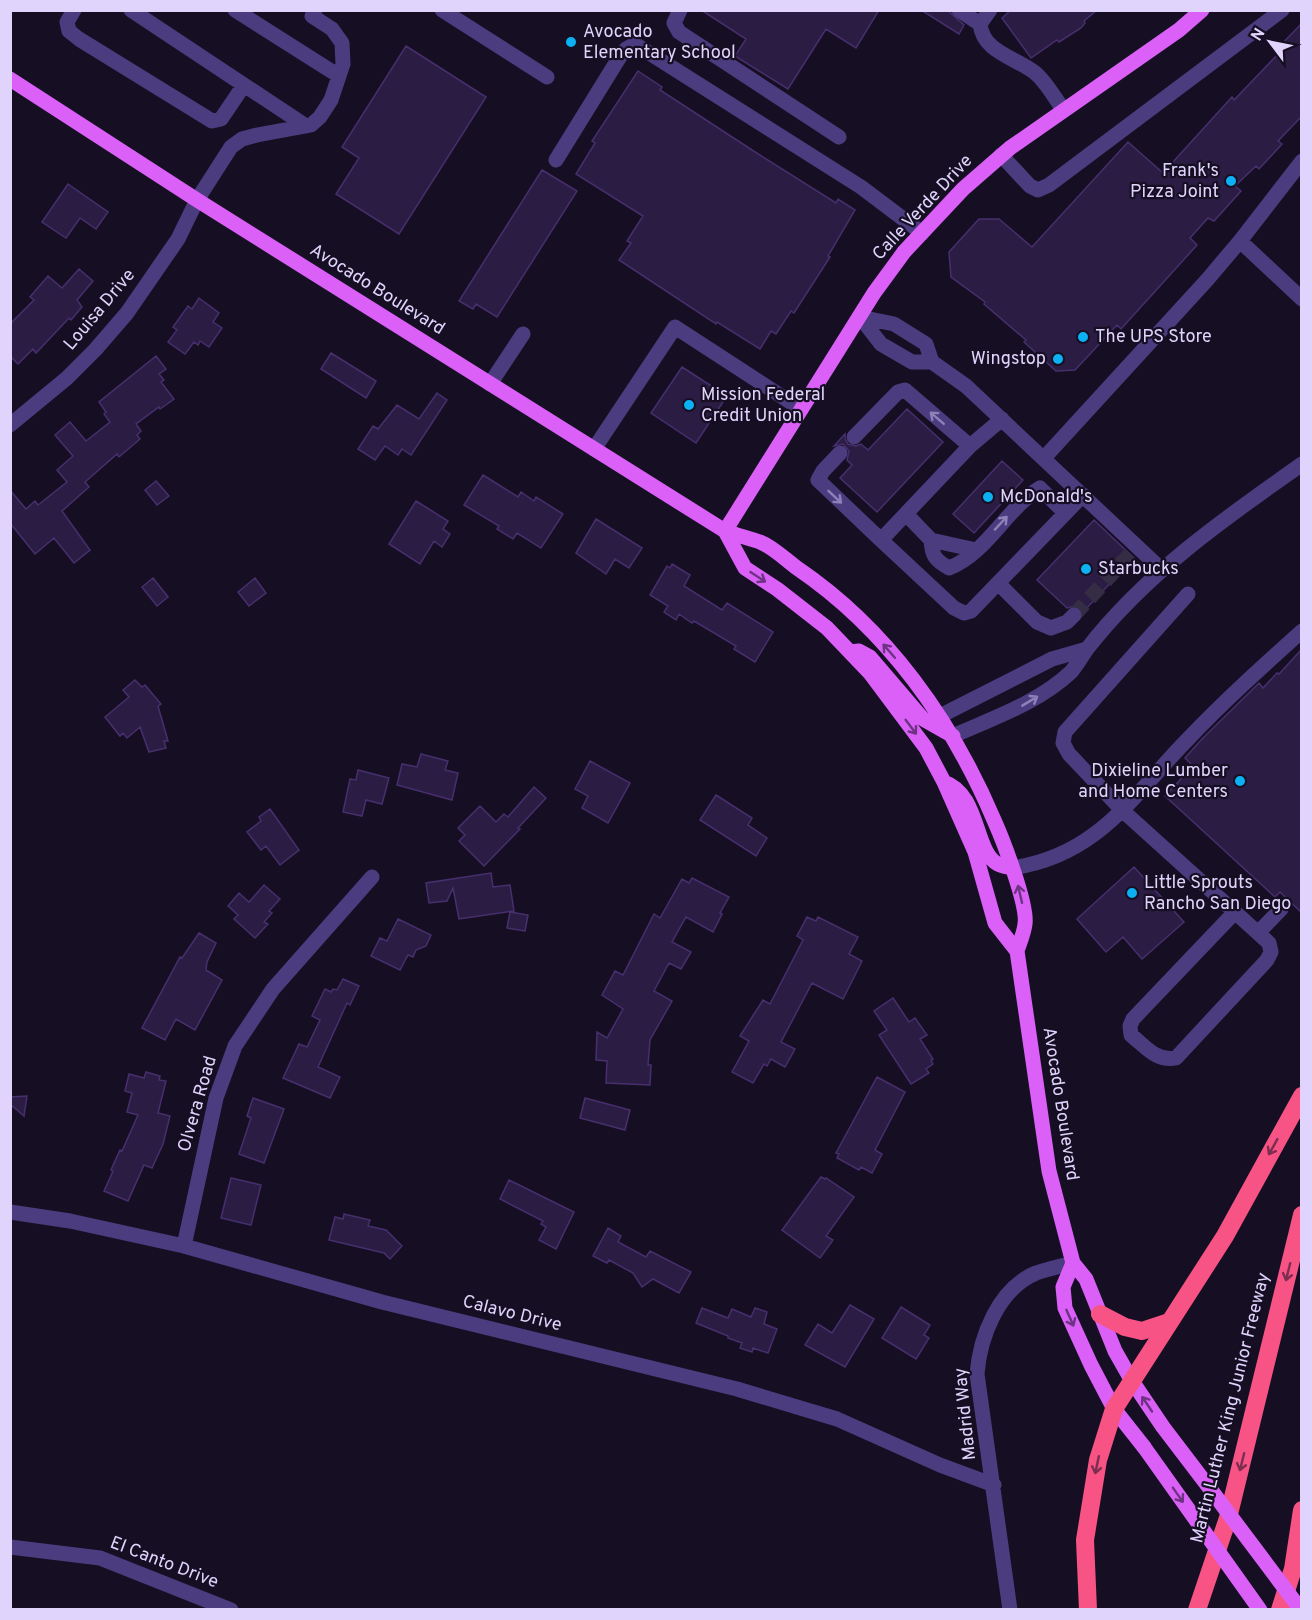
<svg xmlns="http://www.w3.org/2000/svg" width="1312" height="1620" font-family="Overpass,sans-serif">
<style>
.building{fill:#2b1c43;stroke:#472f6e;stroke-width:1.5}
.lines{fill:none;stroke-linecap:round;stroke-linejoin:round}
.minor-tunnel{stroke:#342d44;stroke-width:15;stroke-dasharray:15 8;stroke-linecap:butt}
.minor{stroke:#4b3c80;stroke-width:15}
.major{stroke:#da60f8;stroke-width:15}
.highway{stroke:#f75485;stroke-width:18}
.major-bridge{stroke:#da60f8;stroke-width:15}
.oneway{stroke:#8e80b8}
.oneway2{stroke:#6e3383}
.oneway3{stroke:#7b2e4f}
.poi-dot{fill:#0bb1f2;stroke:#160f23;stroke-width:2}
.labels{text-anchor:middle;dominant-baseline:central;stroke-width:4.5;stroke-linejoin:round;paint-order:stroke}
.poi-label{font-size:18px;fill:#e0d4fd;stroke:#160f23;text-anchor:start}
.street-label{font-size:18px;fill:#e0d4fd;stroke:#160f23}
</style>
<rect width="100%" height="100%" fill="#160f23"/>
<path class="building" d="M 701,10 L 879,10 L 856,48 L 826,29 L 788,89 L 735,56 L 746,39 Z
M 921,10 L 947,10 L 964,25 L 959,34 Z
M 1011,10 L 1097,10 L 1084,21 L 1085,23 L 1081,28 L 1059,42 L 1057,40 L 1031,58 L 1002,18 Z
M 1302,23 L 1302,116 L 1278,141 L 1282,144 L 1259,169 L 1256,166 L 1235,186 L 1241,191 L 1214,221 L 1208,218 L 1190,238 L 1197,245 L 1121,329 L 1117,325 L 1075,370 L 1056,371 L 1024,342 L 1026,340 L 984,304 L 985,302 L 951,277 L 949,252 L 979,219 L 999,219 L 1032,247 L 1128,142 L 1163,173 L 1232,97 L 1234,100 L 1280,52 L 1277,49 Z
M 406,46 L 486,97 L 399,234 L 336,194 L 359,158 L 342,147 Z
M 638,71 L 662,87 L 660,90 L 752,150 L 836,203 L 838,199 L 855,210 L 828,256 L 830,257 L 794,313 L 791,311 L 776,334 L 771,331 L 760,349 L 717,322 L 716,324 L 619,260 L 631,243 L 627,241 L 643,216 L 576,174 L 595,143 L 592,141 Z
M 542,170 L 577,191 L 497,317 L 476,304 L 473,309 L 459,301 Z
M 68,184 L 108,212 L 96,229 L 80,218 L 66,238 L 42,222 Z
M 79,269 L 93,281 L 77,300 L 82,307 L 71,320 L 69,318 L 36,353 L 33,349 L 18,364 L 10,356 L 10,324 L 34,300 L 30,297 L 48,276 L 62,288 Z
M 199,298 L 219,313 L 213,322 L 222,328 L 209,347 L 200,341 L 198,345 L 194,342 L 185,354 L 168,342 L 177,330 L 173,327 L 188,306 L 192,309 Z
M 331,353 L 376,381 L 366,398 L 321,369 Z
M 156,356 L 166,369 L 159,374 L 164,380 L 161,382 L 174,399 L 160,409 L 159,407 L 136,424 L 141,431 L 137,435 L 140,439 L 119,457 L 117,454 L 85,482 L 89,487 L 62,511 L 90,550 L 74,563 L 54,538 L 35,554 L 10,523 L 10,490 L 26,509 L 35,501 L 38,505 L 67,482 L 57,470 L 73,456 L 55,435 L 70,422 L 86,441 L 110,422 L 104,414 L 106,412 L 99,402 Z
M 682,367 L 727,396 L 696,443 L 651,413 Z
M 437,393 L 447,400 L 411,455 L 402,449 L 398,455 L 385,446 L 375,460 L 358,449 L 373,426 L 378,429 L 397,405 L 419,419 Z
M 907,409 L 943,442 L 877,512 L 840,478 L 852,465 L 847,460 L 849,451 L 843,444 L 834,446 L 845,434 L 845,439 L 848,444 L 856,446 L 861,444 L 868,450 Z
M 1002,461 L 1023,480 L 974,533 L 953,514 Z
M 483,475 L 518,497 L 521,492 L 534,501 L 536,497 L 563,514 L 541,548 L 517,533 L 513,539 L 497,529 L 499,526 L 464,505 Z
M 156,481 L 169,496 L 157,505 L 145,490 Z
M 416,501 L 448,521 L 443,529 L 450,534 L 442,547 L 434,541 L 420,564 L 389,544 Z
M 596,519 L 642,548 L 629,568 L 615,559 L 606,574 L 576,553 Z
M 1094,520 L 1134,558 L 1083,612 L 1076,606 L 1067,608 L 1037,580 Z
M 672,564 L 690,575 L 684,586 L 722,610 L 727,603 L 773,632 L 755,662 L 734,649 L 736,646 L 694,621 L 692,623 L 679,614 L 676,620 L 664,612 L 668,606 L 650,595 L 667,566 L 670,568 Z
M 153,578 L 168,597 L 157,606 L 142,587 Z
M 255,578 L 266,593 L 249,606 L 238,592 Z
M 1302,649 L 1302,913 L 1280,892 L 1275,897 L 1165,796 L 1193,766 L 1185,758 L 1202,739 L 1259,683 L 1263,688 L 1277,673 L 1279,674 Z
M 135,680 L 142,687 L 145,685 L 161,704 L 158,706 L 168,741 L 164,741 L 166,748 L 149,752 L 140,727 L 127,738 L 123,733 L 120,736 L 105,717 L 129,697 L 123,690 Z
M 421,754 L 448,761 L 445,770 L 458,773 L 452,800 L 397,785 L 402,764 L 417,767 Z
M 590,761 L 630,783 L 608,823 L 582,808 L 588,796 L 575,789 Z
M 358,770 L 389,778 L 382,804 L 366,800 L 362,816 L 343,812 L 350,779 L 356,780 Z
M 534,787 L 546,798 L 518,828 L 520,829 L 484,866 L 459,841 L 465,835 L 458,828 L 480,806 L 496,822 L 504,814 L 508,817 Z
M 716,795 L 752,818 L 748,825 L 767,838 L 756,856 L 700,820 Z
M 270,809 L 299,850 L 280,865 L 266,846 L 261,850 L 247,832 L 261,821 L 259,817 Z
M 1134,867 L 1184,922 L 1142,959 L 1123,937 L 1106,952 L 1077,919 Z
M 491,873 L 493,887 L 510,885 L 514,911 L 459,919 L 453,888 L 447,901 L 429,903 L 426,883 Z
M 692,878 L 729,897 L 720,913 L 722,914 L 713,932 L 686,917 L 672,942 L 691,952 L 681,969 L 669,963 L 654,991 L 672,1001 L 650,1040 L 648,1065 L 651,1065 L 650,1085 L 606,1083 L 607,1061 L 596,1060 L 597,1032 L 607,1038 L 623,1009 L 602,995 L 615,971 L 623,975 L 654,914 L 660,918 L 682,879 L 689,883 Z
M 264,885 L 280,899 L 269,911 L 272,913 L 264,922 L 268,924 L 255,938 L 234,919 L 238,915 L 228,906 L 239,893 L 249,902 Z
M 510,912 L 528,915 L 525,931 L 507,928 Z
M 807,917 L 816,921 L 818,917 L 858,937 L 849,954 L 862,961 L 843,999 L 812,983 L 781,1042 L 795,1049 L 785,1067 L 771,1059 L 767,1066 L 764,1064 L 753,1083 L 732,1072 L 749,1041 L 740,1036 L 763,1000 L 770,1004 L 803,940 L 797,936 Z
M 398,919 L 431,935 L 426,946 L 416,950 L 413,957 L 408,955 L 400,970 L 371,956 L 380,938 L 387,941 Z
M 199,933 L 216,943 L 207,962 L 206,970 L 222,980 L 195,1030 L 176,1019 L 165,1040 L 142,1028 L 180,957 L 182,958 Z
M 343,979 L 359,986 L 350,1005 L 347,1003 L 318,1067 L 340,1077 L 330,1098 L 283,1078 L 299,1044 L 307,1047 L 320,1020 L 312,1016 L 325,989 L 331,992 L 333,989 L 337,990 Z
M 893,998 L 909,1022 L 915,1018 L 927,1035 L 920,1039 L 933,1059 L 931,1060 L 933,1064 L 926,1069 L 929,1073 L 911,1084 L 879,1035 L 887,1030 L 874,1011 Z
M 146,1072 L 160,1076 L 159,1080 L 166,1081 L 158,1113 L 170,1116 L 163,1144 L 152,1168 L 144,1165 L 128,1201 L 104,1191 L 113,1171 L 111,1170 L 120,1150 L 122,1151 L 138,1115 L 127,1112 L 132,1093 L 125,1091 L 129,1074 L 144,1078 Z
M 877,1077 L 905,1092 L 875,1150 L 882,1154 L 872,1173 L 861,1167 L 859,1170 L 837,1158 L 839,1154 L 836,1153 Z
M 27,1096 L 24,1116 L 10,1104 L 10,1097 Z
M 253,1098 L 284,1109 L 264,1163 L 239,1154 L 251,1118 L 247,1116 Z
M 585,1098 L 630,1110 L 625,1130 L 580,1118 Z
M 821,1177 L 825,1179 L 826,1178 L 854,1197 L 826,1236 L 833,1240 L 820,1258 L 782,1230 Z
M 231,1178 L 261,1185 L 251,1225 L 221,1218 Z
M 509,1180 L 574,1212 L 556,1249 L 539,1240 L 546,1227 L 541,1224 L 543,1221 L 500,1199 Z
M 344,1214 L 370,1220 L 368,1226 L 386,1230 L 402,1246 L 390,1259 L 384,1253 L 329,1240 L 335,1217 L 343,1219 Z
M 608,1228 L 621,1236 L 618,1242 L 646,1257 L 650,1251 L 691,1272 L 679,1293 L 653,1279 L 642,1287 L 633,1273 L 609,1260 L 607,1263 L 593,1256 Z
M 850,1305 L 874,1319 L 845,1367 L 805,1345 L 818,1324 L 832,1333 Z
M 901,1307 L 930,1325 L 924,1335 L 929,1338 L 916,1359 L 882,1338 Z
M 702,1308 L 728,1318 L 732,1309 L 751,1317 L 755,1308 L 767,1312 L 764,1324 L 777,1329 L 768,1353 L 753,1348 L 752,1352 L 740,1348 L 742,1343 L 728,1338 L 728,1336 L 696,1323 Z"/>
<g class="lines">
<path class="minor-tunnel" d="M 1074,615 L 1130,554"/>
<path class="minor" d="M 74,10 L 67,22 L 69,31 L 79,39 L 212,121 L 221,119 L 244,85 L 306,126
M 131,10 L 244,85
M 235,10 L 339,76
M 442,10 L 547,77
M 680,10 L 674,23 L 679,32 L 839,137
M 959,10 L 980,24
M 990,10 L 980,24 C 983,52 1014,57 1034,72 C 1045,80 1054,97 1063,109
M 1001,155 L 1030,186 L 1038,190 L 1049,185 L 1282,10
M 556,160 L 619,58 L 626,49 L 635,44 L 861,187 L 922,233
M 1240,241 L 1302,161
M 860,317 L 894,324 L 926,344 L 932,362 L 912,362 L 881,344 Z
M 932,362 L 966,386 L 1162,570
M 490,384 L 523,334
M 1002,419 L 970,446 L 881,540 L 954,608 L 964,613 L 971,611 L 1083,495
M 10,425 L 67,378 L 95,350 L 127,313 L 178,239 L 197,200 L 231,147 L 242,139 L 257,135 L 311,125 L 320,117 L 331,100 L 343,64 L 342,43 L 332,29 L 312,16 L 315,10
M 854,437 L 898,392 L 905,390 L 970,446
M 594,449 L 675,327 L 801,409
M 840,453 L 823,471 L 818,480 L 881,540
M 1044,458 L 1207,280 L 1240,241 L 1302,299
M 906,514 L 931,540 C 932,556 935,560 949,568 C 986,554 1006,509 1040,488 L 1065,513
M 931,540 L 976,550
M 998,583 L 1037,622 L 1051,628 L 1067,622 L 1074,615
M 1188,594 L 1065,732 L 1063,743 L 1069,754 L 1123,811 L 1269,943 L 1271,952 L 1267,960 L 1176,1058 C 1156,1062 1145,1046 1131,1035 L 1130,1026 L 1133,1019 L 1235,912
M 1087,649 C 1145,574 1225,518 1302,464
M 940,716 L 1052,659 L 1087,649 C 1082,656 1077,665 1071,672 C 1038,703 993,718 953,736
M 1012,868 C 1098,856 1133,795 1188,739 C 1224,701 1263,666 1302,631
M 1258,933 L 1281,909
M 10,1212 L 70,1221 L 184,1246 L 382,1302 L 737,1389 L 837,1419 L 940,1465 L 994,1485
M 184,1246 L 216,1098 L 235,1046 L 273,989 L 372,877
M 10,1547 L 100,1558 L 231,1610
M 1010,1610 L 977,1374 C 980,1337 998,1289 1036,1273 C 1048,1269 1061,1266 1073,1263"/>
<path class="major" d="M 10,79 L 197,200 L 725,531 C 736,535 748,538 760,542 C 773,547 786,560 797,568 C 887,629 952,721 994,820 C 1003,840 1028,905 1025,924 C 1024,933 1020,942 1017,951 L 1049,1171 L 1073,1263 L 1086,1279 L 1115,1351 L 1132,1381 L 1163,1427 L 1211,1490
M 725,531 L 874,293 L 904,252 L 963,189 L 1010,148 L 1179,30 L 1202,10
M 725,531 L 745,568 L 777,589 L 827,628 L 870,673 L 926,748 L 944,782 L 975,852 L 995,923 L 1017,951
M 850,652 L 859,651 L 870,657 L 923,719 L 953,736
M 944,782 C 980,794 974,852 998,864 C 1002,866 1008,867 1012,868
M 1073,1263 L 1063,1287 L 1065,1308 L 1091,1365 L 1114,1409 L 1144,1447"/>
<path class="highway" d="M 1100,1314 L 1125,1327 L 1142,1331 L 1169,1322
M 1088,1610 L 1085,1540 L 1098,1460 L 1114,1409 L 1225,1236 L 1302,1096
M 1197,1610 L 1228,1518 L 1302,1215
M 1280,1610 L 1293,1569 L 1302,1510"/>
<path class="major-bridge" d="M 1144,1447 L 1260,1610
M 1211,1490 L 1301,1610"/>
</g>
<defs><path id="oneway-shaft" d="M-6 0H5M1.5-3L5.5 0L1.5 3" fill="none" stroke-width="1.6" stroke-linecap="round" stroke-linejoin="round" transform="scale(1.5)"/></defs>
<g class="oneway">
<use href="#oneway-shaft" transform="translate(937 418) rotate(-139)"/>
<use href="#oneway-shaft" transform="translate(835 497) rotate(43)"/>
<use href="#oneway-shaft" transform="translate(1001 523) rotate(-47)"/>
<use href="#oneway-shaft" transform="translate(1030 701) rotate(-31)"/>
</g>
<g class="oneway2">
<use href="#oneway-shaft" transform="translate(758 577) rotate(33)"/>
<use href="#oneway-shaft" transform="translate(889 651) rotate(-131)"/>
<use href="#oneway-shaft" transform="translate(911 727) rotate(53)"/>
<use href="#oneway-shaft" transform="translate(1020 894) rotate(-103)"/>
<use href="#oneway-shaft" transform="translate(1070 1318) rotate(66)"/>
<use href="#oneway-shaft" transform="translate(1147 1404) rotate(-124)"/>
<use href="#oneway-shaft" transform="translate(1178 1495) rotate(55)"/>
</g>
<g class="oneway3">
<use href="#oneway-shaft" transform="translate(1273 1147) rotate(119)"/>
<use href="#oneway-shaft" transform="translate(1288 1272) rotate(104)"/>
<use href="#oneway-shaft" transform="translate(1242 1462) rotate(104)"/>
<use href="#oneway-shaft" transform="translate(1097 1465) rotate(102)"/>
</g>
<g class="poi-dot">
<circle cx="571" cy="42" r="6"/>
<circle cx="1231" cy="181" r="6"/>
<circle cx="1083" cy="337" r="6"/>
<circle cx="1058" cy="359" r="6"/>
<circle cx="689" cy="405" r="6"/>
<circle cx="988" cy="497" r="6"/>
<circle cx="1086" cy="569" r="6"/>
<circle cx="1240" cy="781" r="6"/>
<circle cx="1132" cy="893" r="6"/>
</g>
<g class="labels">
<g class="poi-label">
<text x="583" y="32">Avocado<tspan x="583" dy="21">Elementary School</tspan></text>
<text x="1219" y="171" text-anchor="end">Frank's<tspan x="1219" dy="21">Pizza Joint</tspan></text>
<text x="1095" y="337">The UPS Store</text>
<text x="1046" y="359" text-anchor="end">Wingstop</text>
<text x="701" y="395">Mission Federal<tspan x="701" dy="21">Credit Union</tspan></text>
<text x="1000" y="497">McDonald's</text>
<text x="1098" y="569">Starbucks</text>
<text x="1228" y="771" text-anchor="end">Dixieline Lumber<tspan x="1228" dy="21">and Home Centers</tspan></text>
<text x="1144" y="883">Little Sprouts<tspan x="1144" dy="21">Rancho San Diego</tspan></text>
</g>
<g class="street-label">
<text transform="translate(923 208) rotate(-47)">Calle Verde Drive</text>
<text transform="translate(377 290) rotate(32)">Avocado Boulevard</text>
<text transform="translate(100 310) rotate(-50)">Louisa Drive</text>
<text transform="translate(198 1104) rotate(-74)">Olvera Road</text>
<text transform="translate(1060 1104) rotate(81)">Avocado Boulevard</text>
<text transform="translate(512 1314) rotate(14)">Calavo Drive</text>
<text transform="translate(1231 1408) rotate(-76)">Martin Luther King Junior Freeway</text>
<text transform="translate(966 1414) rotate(-96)">Madrid Way</text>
<text transform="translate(164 1563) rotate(21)">El Canto Drive</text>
</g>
</g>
<rect width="1312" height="1620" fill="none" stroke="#e0d4fd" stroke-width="24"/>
<g transform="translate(1270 42) rotate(302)" stroke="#160f23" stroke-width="4.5" paint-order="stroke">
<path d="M0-4.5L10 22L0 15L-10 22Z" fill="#e0d4fd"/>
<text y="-9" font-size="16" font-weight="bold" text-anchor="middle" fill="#e0d4fd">N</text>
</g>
</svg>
